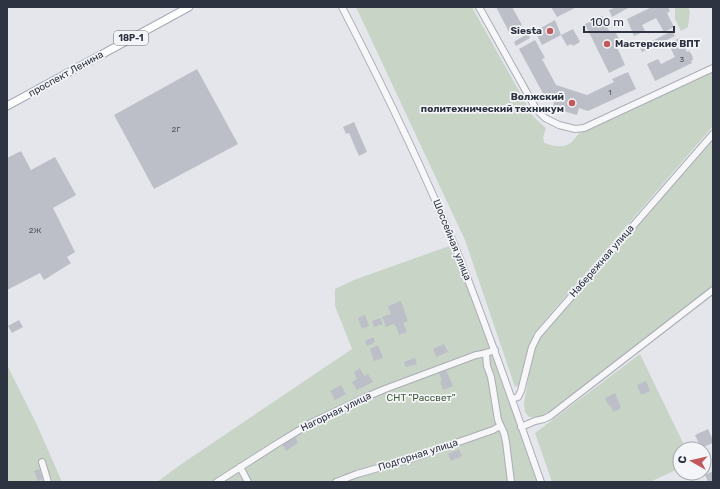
<svg xmlns="http://www.w3.org/2000/svg" width="720" height="489" font-family="Rubik,sans-serif">
<style>
.green{fill:#c8d4c6}
.building{fill:#bcbfc7}
.lines{fill:none;stroke-linecap:round;stroke-linejoin:round}
.minor-casing{stroke:#aaadb5;stroke-width:8}
.major-casing{stroke:#a5aab5;stroke-width:9}
.minor{stroke:#f7f7f9;stroke-width:6}
.major{stroke:#fff;stroke-width:7}
.poi-dot{fill:#c1585c;stroke:#f4f5f8;stroke-width:1.5}
.labels{text-anchor:middle;dominant-baseline:central;stroke-width:3.5;stroke-linejoin:round;paint-order:stroke}
.number-label{font-size:8px;fill:#525663}
.shield{fill:#f4f5f8;stroke:#696d79;stroke-width:1}
.shield-label{font-size:9px;font-weight:bold;fill:#2e3342}
.poi-label{font-size:10px;font-weight:bold;fill:#2e3342;stroke:#f4f5f8;text-anchor:end}
.street-label{font-size:10px;fill:#2e3342;stroke:#f4f5f8}
.park-label{font-size:10px;fill:#3f5c3c;stroke:#f4f5f8}
</style>
<rect width="100%" height="100%" fill="#e4e6eb"/>
<path class="green" d="M 356,7 L 472,7 L 533,116 L 539,122 L 546,128 L 543,137 L 544,142 C 548,145 551,145 556,146 C 569,148 573,141 580,132 L 713,71 L 713,126 L 534,333 L 520,385 L 515,387 L 465,240 Z
M 675,7 L 688,7 L 690,11 L 688,27 L 681,31 L 675,19 Z
M 713,140 L 713,287 L 549,412 L 541,417 L 529,417 L 525,412 L 524,403 L 532,357 L 538,341 L 571,301 Z
M 452,245 L 495,356 L 540,482 L 157,482 L 180,465 L 352,349 L 335,306 L 335,289 L 354,280 Z
M 640,354 L 686,449 L 680,449 L 680,468 L 650,482 L 552,482 L 535,433 Z
M 7,365 L 37,425 L 62,482 L 7,482 Z"/>
<path class="building" d="M 496,7 L 512,7 L 522,25 L 509,32 Z
M 551,7 L 577,7 L 557,17 Z
M 616,7 L 630,7 L 612,17 L 609,10 Z
M 652,7 L 668,7 L 670,11 L 667,13 L 674,27 L 664,32 L 656,18 L 642,25 L 645,31 L 634,36 L 627,19 Z
M 602,16 L 610,33 L 615,31 L 621,43 L 616,45 L 625,65 L 609,73 L 585,24 Z
M 555,20 L 561,35 L 573,29 L 580,42 L 573,46 L 571,44 L 567,46 L 561,35 L 542,45 L 537,35 L 541,33 L 539,29 Z
M 672,31 L 675,36 L 642,52 L 640,47 Z
M 528,33 L 530,38 L 516,46 L 514,42 Z
M 680,38 L 687,52 L 689,51 L 692,55 L 693,60 L 691,61 L 692,63 L 655,81 L 647,64 L 658,59 L 661,64 L 675,57 L 668,43 Z
M 535,40 L 545,58 L 542,59 L 556,85 L 587,95 L 614,82 L 612,79 L 628,72 L 636,89 L 588,111 L 579,108 L 577,115 L 553,108 L 554,101 L 546,99 L 519,49 Z
M 628,41 L 630,45 L 626,48 L 623,43 Z
M 197,69 L 238,144 L 154,189 L 114,115 Z
M 354,122 L 367,152 L 359,156 L 349,133 L 346,134 L 343,127 Z
M 21,151 L 31,170 L 55,157 L 76,195 L 53,208 L 75,252 L 67,257 L 71,263 L 44,280 L 40,273 L 7,290 L 7,158 Z
M 401,301 L 408,321 L 403,323 L 407,332 L 399,335 L 396,326 L 393,324 L 386,327 L 382,317 L 391,314 L 388,306 Z
M 365,315 L 369,326 L 362,329 L 358,318 Z
M 380,318 L 383,324 L 374,327 L 372,321 Z
M 19,320 L 23,327 L 12,333 L 8,326 Z
M 373,337 L 375,342 L 367,346 L 365,341 Z
M 444,344 L 448,352 L 436,357 L 433,349 Z
M 378,345 L 383,358 L 374,361 L 370,349 Z
M 415,358 L 417,364 L 406,367 L 404,362 Z
M 360,368 L 364,376 L 368,374 L 373,382 L 357,390 L 352,382 L 357,379 L 354,372 Z
M 446,370 L 453,386 L 443,390 L 440,381 L 442,381 L 439,373 Z
M 646,381 L 650,391 L 641,395 L 637,385 Z
M 341,385 L 346,394 L 335,400 L 330,391 Z
M 615,393 L 621,408 L 613,412 L 610,405 L 608,405 L 605,398 Z
M 708,429 L 713,440 L 713,443 L 701,448 L 695,435 Z
M 295,437 L 298,443 L 286,451 L 282,444 Z
M 459,449 L 462,456 L 451,461 L 448,454 Z
M 39,469 L 43,479 L 38,481 L 34,471 Z
M 713,471 L 713,482 L 708,482 L 705,475 Z"/>
<g class="lines">
<g class="minor-casing">
<path id="minor" d="M 342,7 C 384,88 424,170 458,254 C 488,329 514,406 541,482
M 479,7 L 536,109 L 545,118 L 559,125 L 575,129 L 584,128 L 713,68
M 486,354 L 487,366 L 491,377 L 493,389 L 498,420 L 504,433 L 506,442 L 511,482
M 512,399 L 518,397 L 521,391 L 532,347 L 538,335 L 713,134
M 521,427 L 535,421 L 544,419 L 550,416 L 713,290
M 42,462 L 48,482
M 240,467 L 248,482
M 217,482 L 275,445 L 311,423 L 366,397 L 385,389 L 476,355 C 484,354 487,353 495,350
M 336,482 L 357,474 L 410,459 L 493,430 L 500,426"/>
</g>
<g class="major-casing">
<path id="major" d="M 7,106 L 189,7"/>
</g>
<use href="#minor" class="minor"/>
<use href="#major" class="major"/>
</g>
<g class="poi-dot">
<circle cx="550" cy="31" r="4"/>
<circle cx="607" cy="44" r="4"/>
<circle cx="572" cy="103" r="4"/>
</g>
<g class="labels">
<g class="number-label">
<text x="682" y="59">3</text>
<text x="610" y="92">1</text>
<text x="176" y="129">2Г</text>
<text x="35" y="230">2Ж</text>
</g>
<rect class="shield" x="114" y="31" width="34" height="14" rx="3"/>
<g class="shield-label">
<text x="131" y="38">18Р-1</text>
</g>
<g class="poi-label">
<text x="542" y="31">Siesta</text>
<text x="615" y="44" text-anchor="start">Мастерские ВПТ</text>
<text x="564" y="97">Волжский<tspan x="564" dy="12">политехнический техникум</tspan></text>
</g>
<g class="street-label">
<text transform="translate(66 74) rotate(-29)">проспект Ленина</text>
<text transform="translate(452 240) rotate(68)">Шоссейная улица</text>
<text transform="translate(602 261) rotate(-49)">Набережная улица</text>
<text transform="translate(336 412) rotate(-26)">Нагорная улица</text>
<text transform="translate(418 455) rotate(-18)">Подгорная улица</text>
</g>
<g class="park-label">
<text x="421" y="398">СНТ "Рассвет"</text>
</g>
</g>
<rect width="720" height="489" fill="none" stroke="#2e3342" stroke-width="16"/>
<g transform="translate(692 461) rotate(278)"><circle r="19" fill="#f4f5f8" stroke="#a5a7af"/>
<path d="M0-3L7 15L0 10L-7 15Z" fill="#c1585c"/>
<text y="-6" font-size="11" font-weight="bold" text-anchor="middle" fill="#2e3342">С</text>
</g>
<path d="M584 26v6h90v-6" fill="none" stroke="#2e3342" stroke-width="2"/>
<text x="590" y="26" font-size="12" fill="#2e3342" stroke="#f4f5f8" stroke-width="3" paint-order="stroke">100 m</text>
</svg>
